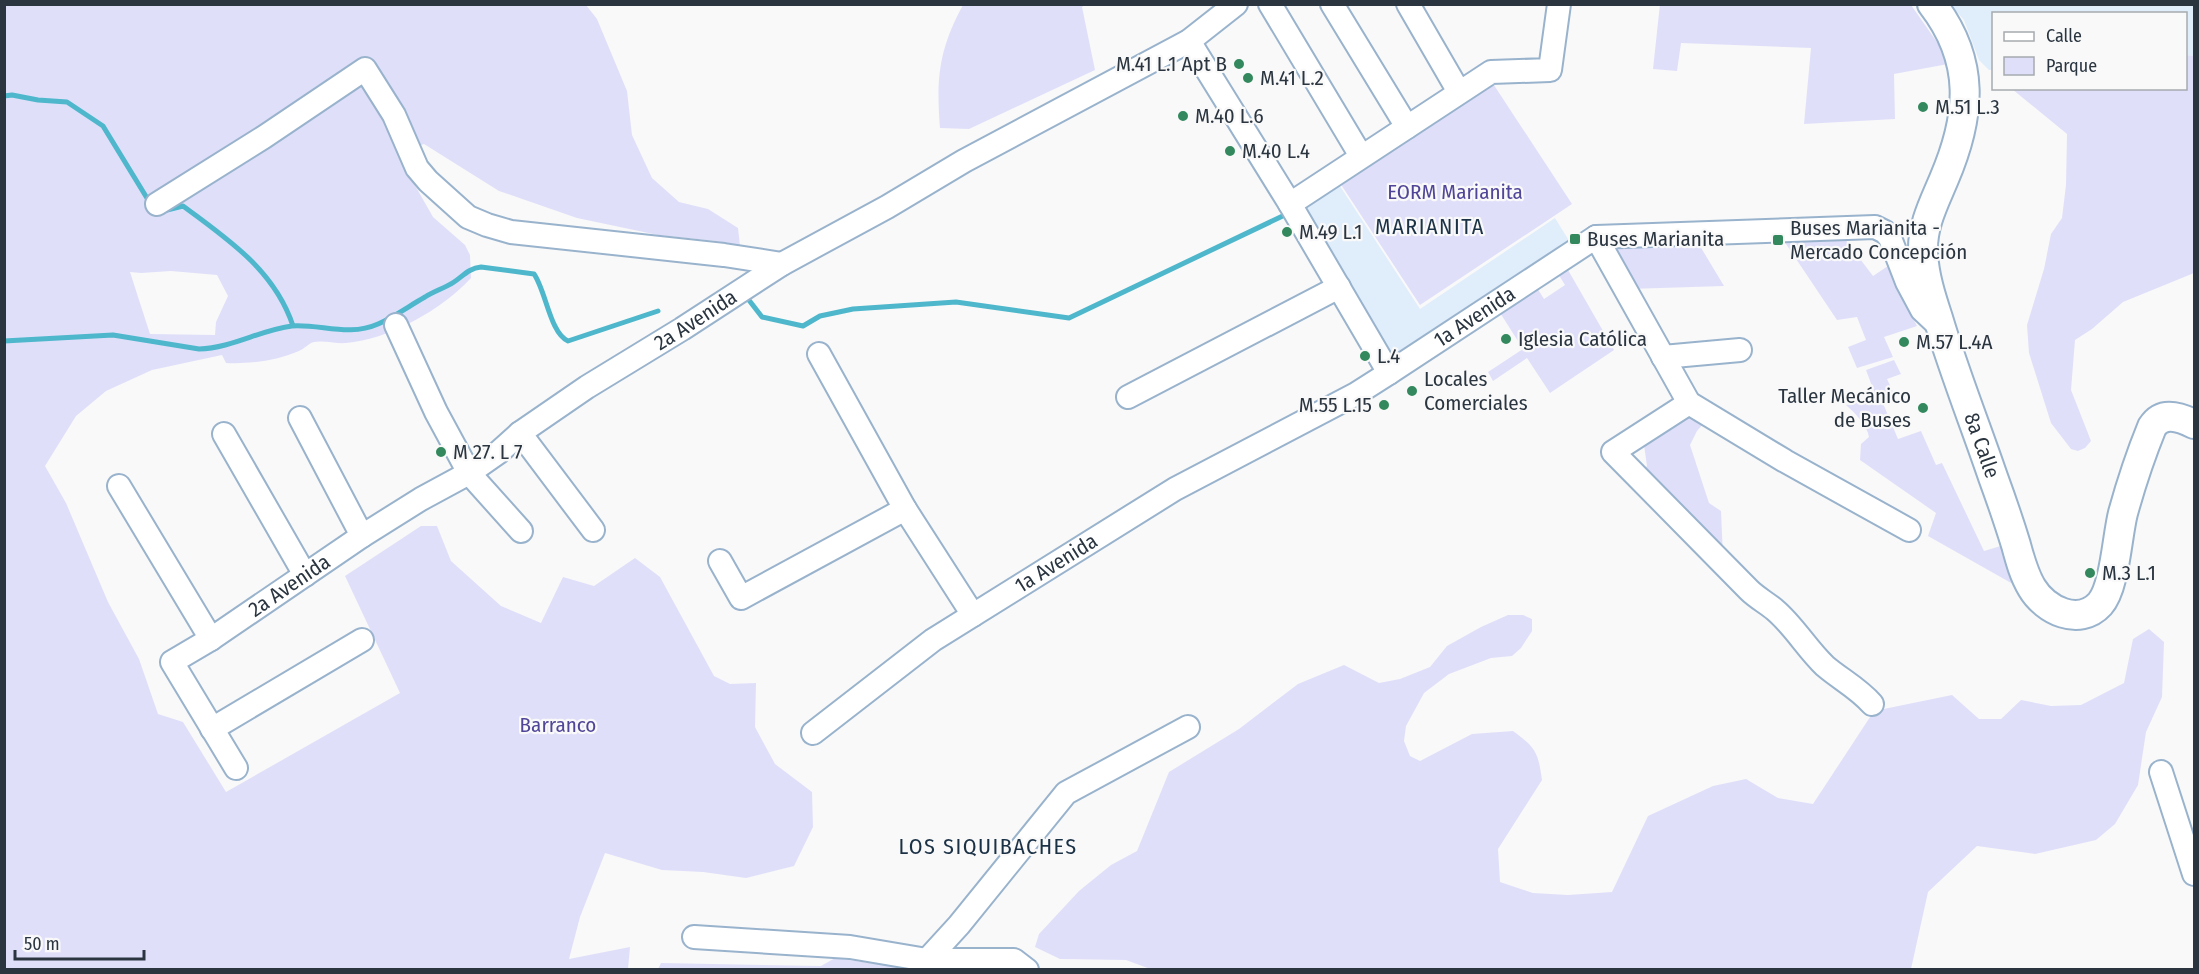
<svg xmlns="http://www.w3.org/2000/svg" width="2199" height="974" font-family="'Fira Sans Condensed',sans-serif">
<style>
.built{fill:#e0edfb}
.green{fill:#dfdffa;fill-rule:evenodd}
.lines{fill:none;stroke-linecap:round;stroke-linejoin:round}
.stream{stroke:#4eb7cb;stroke-width:5}
.minor-casing{stroke:#99b3cd;stroke-width:26}
.major-casing{stroke:#99b3cd;stroke-width:32}
.minor{stroke:#fff;stroke-width:22}
.major{stroke:#fff;stroke-width:28}
.poi-dot{fill:#33895d;stroke:#f9f9f9;stroke-width:2}
.labels{text-anchor:middle;dominant-baseline:central;stroke-width:4.5;stroke-linejoin:round;paint-order:stroke}
.poi-label{font-size:21px;fill:#2a3540;stroke:#f9f9f9;text-anchor:start}
.park-label{font-size:21px;fill:#504699;stroke:#f9f9f9}
.street-label{font-size:21px;fill:#2a3540;stroke:#f9f9f9}
.neighbourhood-label{font-size:22px;letter-spacing:1.5px;fill:#1b3146;stroke:#f9f9f9}
</style>
<rect width="100%" height="100%" fill="#f9f9f9"/>
<path class="built" d="M 1951,5 L 2194,5 L 2194,56 L 2186,55 L 2186,14 L 1994,14 L 1993,70 L 1989,70 L 1979,60 L 1964,20 Z
M 1338,183 L 1420,309 L 1555,218 L 1573,247 L 1397,365 L 1302,207 Z"/>
<path class="green" d="M 1660,4 L 1911,5 L 1939,45 L 1948,64 L 1894,74 L 1895,119 L 1804,124 L 1811,48 L 1681,43 L 1677,71 L 1653,69 Z
M 5,5 L 586,5 L 597,19 L 627,91 L 632,135 L 652,178 L 679,202 L 708,209 L 738,228 L 740,246 L 716,241 L 658,235 L 577,218 L 499,191 L 424,144 L 403,151 L 401,161 L 433,217 L 465,245 L 470,255 L 471,278 C 443,309 388,340 346,343 C 336,344 324,340 314,342 C 309,343 304,349 299,351 C 275,361 251,364 226,363 L 222,355 L 152,370 L 106,391 L 76,416 L 45,466 L 66,503 L 108,602 L 139,659 L 158,714 L 183,722 L 226,792 L 400,693 L 345,576 L 421,526 L 437,526 L 451,561 L 501,606 L 541,623 L 563,577 L 594,586 L 635,558 L 660,577 L 714,676 L 730,684 L 756,683 L 755,727 L 775,764 L 812,792 L 813,827 L 794,866 L 746,878 L 703,872 L 662,870 L 605,853 L 580,917 L 569,959 L 630,947 L 628,969 L 5,970 ZM 171,271 L 217,275 L 228,296 L 216,322 L 215,335 L 150,334 L 130,272 L 141,273 Z
M 963,5 L 1085,5 L 1082,7 L 1095,70 L 969,129 L 940,128 C 936,78 939,49 963,5 Z
M 2186,55 L 2194,56 L 2194,273 L 2123,302 L 2092,329 L 2075,340 L 2071,390 L 2091,441 L 2085,448 L 2078,451 L 2071,449 L 2051,423 L 2029,353 L 2027,325 L 2044,269 L 2051,234 L 2062,218 L 2066,185 L 2067,134 L 2012,89 L 2186,88 Z
M 1490,79 L 1572,204 L 1420,305 L 1338,180 Z
M 1842,235 L 1873,276 L 1888,266 L 1901,296 L 1917,326 L 1884,337 L 1893,357 L 1857,368 L 1848,347 L 1866,340 L 1857,317 L 1837,320 L 1782,238 Z
M 1694,236 L 1724,286 L 1629,289 L 1601,239 Z
M 1564,263 L 1614,350 L 1550,393 L 1527,358 L 1493,381 L 1488,372 L 1523,349 L 1497,308 L 1534,283 L 1544,299 L 1565,285 L 1555,269 Z
M 1894,360 L 1901,374 L 1887,379 L 1895,396 L 1882,401 L 1898,439 L 1921,431 L 1936,465 L 1942,463 L 1984,551 L 2004,545 L 2020,588 L 1928,536 L 1936,513 L 1860,460 L 1861,444 L 1869,437 C 1867,425 1856,414 1846,405 L 1876,397 L 1866,370 Z
M 1690,414 L 1703,424 L 1697,431 L 1690,445 L 1709,503 L 1721,511 L 1723,557 L 1641,473 L 1647,466 L 1644,445 Z
M 1508,615 L 1523,615 L 1532,619 L 1532,631 L 1521,648 L 1512,656 L 1491,658 L 1449,674 L 1424,693 L 1406,726 L 1404,741 L 1410,756 L 1420,761 L 1472,734 L 1513,731 C 1536,748 1538,752 1542,780 L 1498,849 L 1500,882 L 1533,893 L 1568,895 L 1612,892 L 1648,816 L 1713,786 L 1746,779 L 1778,798 L 1813,804 L 1874,711 L 1952,695 L 1979,719 L 2001,719 L 2021,700 L 2051,706 L 2081,705 L 2124,683 L 2133,639 L 2149,629 L 2164,642 L 2162,697 L 2146,732 L 2138,785 L 2115,824 L 2096,840 L 2035,854 L 1977,846 L 1928,892 L 1911,969 L 1153,970 L 1126,960 L 1060,959 L 1035,947 L 1039,934 L 1079,891 L 1111,865 L 1137,851 L 1169,772 L 1239,729 L 1298,684 L 1344,665 L 1379,683 L 1400,679 L 1430,667 L 1447,646 L 1481,627 Z
M 835,958 L 897,967 L 893,970 L 658,969 L 661,963 L 821,966 Z"/>
<g class="lines">
<path class="stream" d="M 4,96 L 12,95 L 38,100 L 67,102 L 103,126 L 150,203
M 163,211 L 183,206 C 228,239 275,271 293,326
M 745,295 L 762,317 L 803,326 L 820,316 L 853,309 L 956,302 L 1069,318 L 1289,213
M 4,341 L 113,335 L 199,349 C 232,348 260,330 292,326 C 321,324 349,337 378,324 C 394,317 409,306 425,297 C 434,291 445,288 454,282 C 463,276 469,268 481,267 L 534,274 C 546,291 550,333 568,341 L 658,311"/>
<g class="minor-casing">
<g id="minor">
<path d="M 1270,4 L 1361,156"/>
<path d="M 1332,4 L 1407,127"/>
<path d="M 1408,4 L 1459,92"/>
<path d="M 1189,41 L 1290,204 L 1389,373"/>
<path d="M 157,204 L 264,137 L 365,69 L 394,115 L 417,168 L 428,181 L 468,217 L 487,225 L 511,232 L 724,255 L 782,264"/>
<path d="M 1290,204 L 1491,72 L 1550,70 L 1559,4"/>
<path d="M 1596,237 L 1689,403 L 1785,461 L 1909,530"/>
<path d="M 396,325 L 436,412 L 469,473 L 521,531"/>
<path d="M 819,354 L 905,509 L 973,615"/>
<path d="M 1663,357 L 1740,350"/>
<path d="M 1128,397 L 1339,287"/>
<path d="M 1689,403 L 1613,452 L 1749,590 C 1757,598 1767,603 1775,610 C 1794,626 1807,649 1825,666 C 1840,679 1858,688 1872,704"/>
<path d="M 300,418 L 362,536"/>
<path d="M 520,433 L 593,530"/>
<path d="M 224,434 L 305,575"/>
<path d="M 119,486 L 211,639"/>
<path d="M 720,561 L 741,598 L 905,509"/>
<path d="M 212,729 L 362,640"/>
<path id="s1" d="M 813,733 L 933,640 L 1175,489 L 1356,394 L 1389,373 L 1596,237 L 1875,227 L 1885,232 L 1890,238 L 1907,282 L 1922,310 L 1939,326"/>
<path id="s2" d="M 236,768 L 172,662 L 211,639 L 362,536 L 421,499 L 469,473 L 499,452 L 520,433 L 587,387 L 682,329 L 782,264 L 887,207 L 964,161 L 1189,41 L 1236,4"/>
<path d="M 2161,772 L 2194,874"/>
<path d="M 694,937 L 850,947 L 927,960 L 1014,960 L 1027,970"/>
<path d="M 927,960 L 959,925 L 1066,793 L 1188,727"/>
</g>
</g>
<g class="major-casing">
<g id="major">
<path id="s3" d="M 1932,4 C 1976,61 1971,116 1944,179 C 1934,203 1922,225 1923,252 C 1924,275 1931,297 1938,318 C 1954,372 1975,424 1993,477 C 2001,499 2009,522 2016,545 C 2020,560 2024,575 2032,588 C 2045,610 2079,627 2100,604 C 2115,587 2117,536 2123,513 C 2131,484 2141,454 2152,427 C 2162,411 2180,417 2194,424"/>
</g>
</g>
<use href="#minor" class="minor"/>
<use href="#major" class="major"/>
</g>
<g class="poi-dot">
<circle cx="1239" cy="64" r="6"/>
<circle cx="1248" cy="78" r="6"/>
<circle cx="1923" cy="107" r="6"/>
<circle cx="1183" cy="116" r="6"/>
<circle cx="1230" cy="151" r="6"/>
<circle cx="1287" cy="232" r="6"/>
<rect x="1569" y="233" width="12" height="12" rx="3"/>
<rect x="1772" y="234" width="12" height="12" rx="3"/>
<circle cx="1506" cy="339" r="6"/>
<circle cx="1904" cy="342" r="6"/>
<circle cx="1365" cy="356" r="6"/>
<circle cx="1412" cy="391" r="6"/>
<circle cx="1384" cy="405" r="6"/>
<circle cx="1923" cy="408" r="6"/>
<circle cx="441" cy="452" r="6"/>
<circle cx="2090" cy="573" r="6"/>
</g>
<g class="labels">
<g class="poi-label">
<text x="1227" y="64" text-anchor="end">M.41 L.1 Apt B</text>
<text x="1260" y="78">M.41 L.2</text>
<text x="1935" y="107">M.51 L.3</text>
<text x="1195" y="116">M.40 L.6</text>
<text x="1242" y="151">M.40 L.4</text>
<text x="1790" y="228">Buses Marianita -<tspan x="1790" dy="24">Mercado Concepción</tspan></text>
<text x="1299" y="232">M.49 L.1</text>
<text x="1587" y="239">Buses Marianita</text>
<text x="1518" y="339">Iglesia Católica</text>
<text x="1916" y="342">M.57 L.4A</text>
<text x="1377" y="356">L.4</text>
<text x="1424" y="379">Locales<tspan x="1424" dy="24">Comerciales</tspan></text>
<text x="1911" y="396" text-anchor="end">Taller Mecánico<tspan x="1911" dy="24">de Buses</tspan></text>
<text x="1372" y="405" text-anchor="end">M.55 L.15</text>
<text x="453" y="452">M 27. L 7</text>
<text x="2102" y="573">M.3 L.1</text>
</g>
<g class="park-label">
<text x="1455" y="192">EORM Marianita</text>
<text x="558" y="725">Barranco</text>
</g>
<g class="street-label">
<text stroke="none"><textPath href="#s1" startOffset="783">1a Avenida</textPath></text>
<text stroke="none"><textPath href="#s2" startOffset="750">2a Avenida</textPath></text>
<text stroke="none"><textPath href="#s3" startOffset="465">8a Calle</textPath></text>
<text stroke="none"><textPath href="#s1" startOffset="297">1a Avenida</textPath></text>
<text stroke="none"><textPath href="#s2" startOffset="264">2a Avenida</textPath></text>
</g>
<g class="neighbourhood-label">
<text x="1430" y="226">MARIANITA</text>
<text x="988" y="846">LOS SIQUIBACHES</text>
</g>
</g>
<rect width="2199" height="974" fill="none" stroke="#2a3540" stroke-width="12"/>
<rect x="1992" y="12" width="195" height="78" fill="#f9f9f9" stroke="#a6abaf" stroke-width="1.5"/>
<rect x="2004" y="32" width="30" height="9" fill="#ffffff" stroke="#a6abaf" stroke-width="1.5"/>
<text x="2046" y="42" font-size="18" fill="#2a3540">Calle</text>
<rect x="2004" y="57" width="30" height="18" fill="#dfdffa" stroke="#a6abaf" stroke-width="1.5"/>
<text x="2046" y="72" font-size="18" fill="#2a3540">Parque</text>
<path d="M15 950v9h129v-9" fill="none" stroke="#2a3540" stroke-width="3"/>
<text x="24" y="950" font-size="18" fill="#2a3540" stroke="#f9f9f9" stroke-width="4.5" paint-order="stroke">50 m</text>
</svg>
